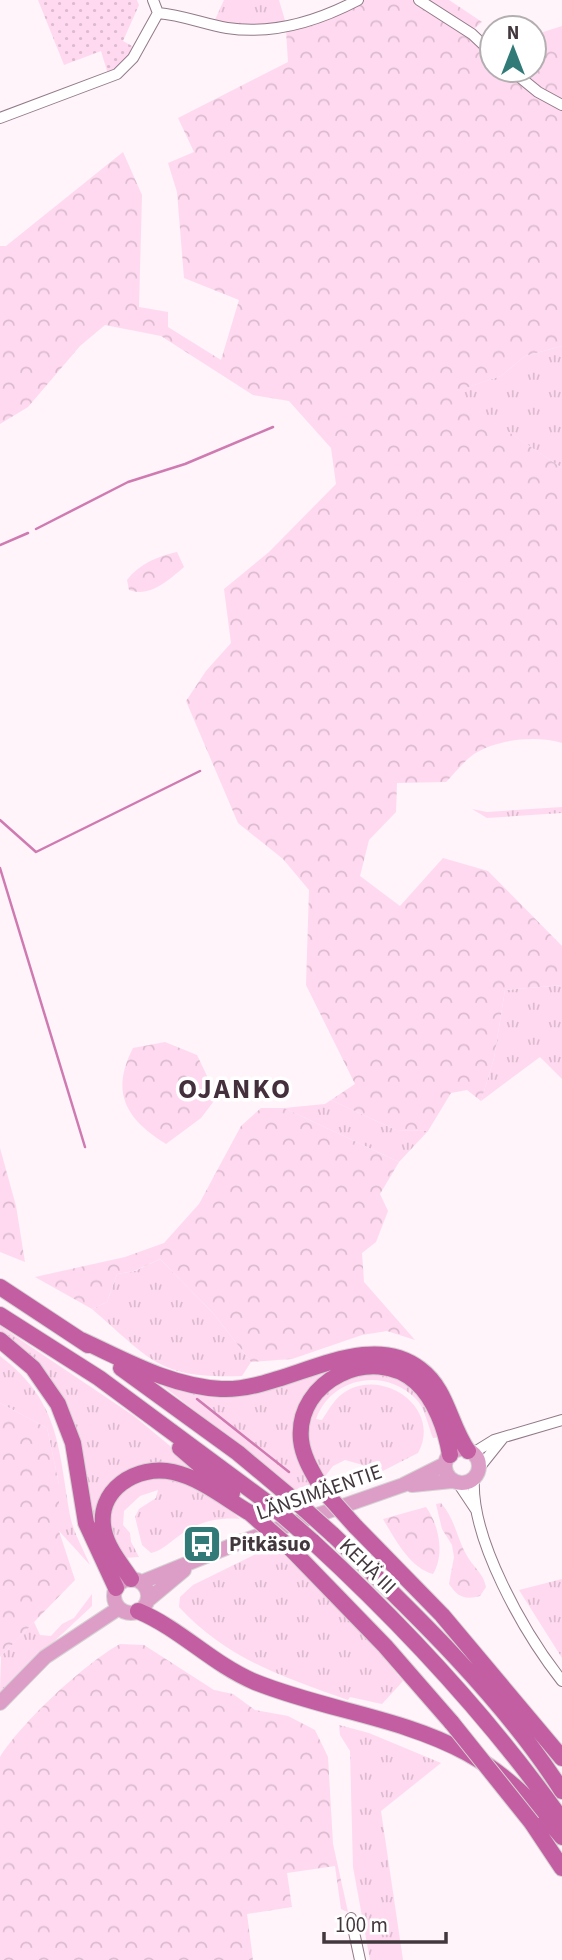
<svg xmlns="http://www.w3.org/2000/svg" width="562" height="1960" font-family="'Source Sans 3',sans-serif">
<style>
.grass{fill:url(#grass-tufts)}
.forest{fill:url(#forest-crowns)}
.park{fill:url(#park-dots)}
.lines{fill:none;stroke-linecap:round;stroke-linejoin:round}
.stream{stroke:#cf7ab1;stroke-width:2.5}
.minor-casing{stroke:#927a88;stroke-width:12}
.major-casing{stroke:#d5d3d4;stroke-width:16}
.highway-casing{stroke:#d5d3d4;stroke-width:18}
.minor{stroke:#fff;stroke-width:10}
.major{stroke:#dc9ec7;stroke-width:14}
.highway{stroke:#c45ea2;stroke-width:16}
.highway-bridge-casing{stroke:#d5d3d4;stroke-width:18;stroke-linecap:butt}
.highway-bridge{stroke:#c45ea2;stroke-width:16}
.labels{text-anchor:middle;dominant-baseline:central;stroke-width:7;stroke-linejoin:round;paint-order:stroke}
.street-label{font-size:21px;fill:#41373d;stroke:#fff}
.poi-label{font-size:21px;font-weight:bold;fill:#41373d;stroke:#fff;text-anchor:start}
.district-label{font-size:28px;font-weight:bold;letter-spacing:2px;fill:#44303c;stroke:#fff}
</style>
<defs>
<pattern id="grass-tufts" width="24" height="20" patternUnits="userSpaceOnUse" patternTransform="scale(1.75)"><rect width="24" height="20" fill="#ffd9f0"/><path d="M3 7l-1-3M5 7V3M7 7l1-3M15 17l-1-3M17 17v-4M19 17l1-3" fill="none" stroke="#dcbbcf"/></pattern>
<pattern id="forest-crowns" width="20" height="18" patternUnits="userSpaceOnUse" patternTransform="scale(1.75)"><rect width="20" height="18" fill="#ffd9f0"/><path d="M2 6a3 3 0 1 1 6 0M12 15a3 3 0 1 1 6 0" fill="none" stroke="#dcbbcf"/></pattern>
<pattern id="park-dots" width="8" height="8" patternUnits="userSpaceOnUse" patternTransform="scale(1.75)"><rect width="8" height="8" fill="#ffd9f0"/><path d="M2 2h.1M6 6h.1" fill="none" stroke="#dcbbcf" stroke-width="1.8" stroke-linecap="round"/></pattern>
</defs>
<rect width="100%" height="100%" fill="#fef4fa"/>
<path class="grass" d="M 224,0 L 279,0 L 286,24 L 246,27 L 214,22 Z
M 562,346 L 562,468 L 450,393 L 501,376 L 525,356 Z
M 562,807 L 562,813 L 487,818 L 472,809 L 487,812 Z
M 562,985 L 562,1079 L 540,1057 L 481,1101 L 494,1058 L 505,990 Z
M 331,1100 L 396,1130 L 428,1131 L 399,1162 L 284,1108 L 325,1104 Z
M 160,1259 L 213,1313 L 251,1362 L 242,1376 C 159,1379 151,1360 92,1309 L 107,1302 L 117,1274 L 135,1271 Z
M 0,1326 L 134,1416 L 211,1480 L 131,1471 L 100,1529 L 91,1525 L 79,1448 L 0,1334 Z
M 0,1356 C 62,1403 58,1451 71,1520 C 75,1535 84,1551 90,1565 L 59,1531 L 59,1484 L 47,1428 L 0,1403 Z
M 380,1357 C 421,1363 436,1388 450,1423 L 445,1425 C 441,1411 437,1397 426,1386 C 380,1338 290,1371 297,1442 C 299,1458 308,1473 316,1487 L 300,1493 L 158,1382 C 199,1387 225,1399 271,1389 C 308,1380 341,1356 380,1357 Z
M 365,1372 C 416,1378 422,1390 441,1437 L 433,1438 C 428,1426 425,1407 415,1398 C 384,1367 331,1377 316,1419 L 322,1420 C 328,1411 333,1401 342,1394 C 381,1365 443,1408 418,1453 L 365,1480 L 363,1465 L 345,1460 L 333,1466 L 323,1479 L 310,1456 L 307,1425 L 312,1410 L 332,1385 Z
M 174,1476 L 224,1504 L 240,1519 C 220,1517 196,1522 180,1535 C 170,1542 163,1550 151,1553 L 142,1545 L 135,1517 L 139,1509 L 156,1498 L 158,1490 L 140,1496 L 124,1511 L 123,1525 L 130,1533 L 131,1542 L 139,1557 L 123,1558 C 102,1519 106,1508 137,1478 Z
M 274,1545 L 366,1637 L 403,1681 L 382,1704 L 350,1697 L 348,1700 C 283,1677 227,1659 179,1607 L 180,1597 L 193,1585 Z
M 562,1579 L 562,1658 L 519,1590 Z
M 92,1594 L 92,1606 L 0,1692 L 1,1656 L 34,1622 L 40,1635 L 51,1636 L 62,1624 L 74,1618 Z
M 339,1725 L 369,1733 L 441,1763 L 381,1811 L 403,1960 L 370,1960 L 353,1867 L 350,1751 L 340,1735 Z"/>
<path class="forest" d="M 364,0 L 412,0 L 471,38 L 492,57 L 492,70 L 506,70 L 562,110 L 562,346 L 525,356 L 501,376 L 451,393 L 562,468 L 562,743 C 537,735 497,739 474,754 C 464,761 455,773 446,782 L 397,783 L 396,812 L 369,840 L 360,876 L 400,906 L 443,858 L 488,871 L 562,946 L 562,985 L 505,990 L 494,1058 L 481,1101 L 467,1090 L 451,1093 L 428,1131 L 396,1130 L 331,1100 L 355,1084 L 306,985 L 309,890 L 283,859 L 238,823 L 186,701 L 206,671 L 231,643 L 224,589 L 269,552 L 336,484 L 331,448 L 289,401 L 253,395 L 161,336 L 105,325 L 80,346 L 28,407 L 0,424 L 0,246 L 6,246 L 123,152 L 142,195 L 139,307 L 168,312 L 168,327 L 221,360 L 239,300 L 184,278 L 177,192 L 168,163 L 194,152 L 178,118 L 288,62 L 286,30 L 336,15 Z
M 428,0 L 449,0 L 482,22 L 473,30 Z
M 562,26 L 562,100 L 538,87 L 519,70 L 534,70 L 534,35 Z
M 177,552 L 184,567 C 170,579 150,598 129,590 L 127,580 C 139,564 158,556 177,552 Z
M 165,1042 L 197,1055 L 217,1097 L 201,1118 L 166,1144 C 126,1119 110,1093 133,1048 Z
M 261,1108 L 284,1108 L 399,1162 L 380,1194 L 388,1211 L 376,1242 L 362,1253 L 364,1282 L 415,1340 L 387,1331 L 362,1335 L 292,1359 L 251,1362 L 213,1313 L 160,1259 L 134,1271 L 117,1274 L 107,1302 L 92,1309 L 35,1277 L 125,1257 L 164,1243 L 199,1204 L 241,1126 Z
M 0,1148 L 16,1206 L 25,1262 L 0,1252 Z
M 0,1403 L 47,1428 L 59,1484 L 59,1531 L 75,1580 L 0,1657 Z
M 441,1503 C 456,1520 457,1541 469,1559 C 476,1570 483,1573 486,1587 L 480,1596 C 464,1600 458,1597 449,1584 L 454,1557 L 452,1545 L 442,1529 L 436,1504 Z
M 426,1507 C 439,1525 445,1554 433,1574 C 410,1568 395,1539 383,1519 Z
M 120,1644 L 144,1645 L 214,1690 L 233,1694 L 255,1710 L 288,1716 L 315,1730 L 328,1757 L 333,1844 L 348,1912 L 341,1909 L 335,1866 L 287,1873 L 292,1907 L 247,1914 L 253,1960 L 0,1960 L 0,1757 C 21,1723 85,1663 120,1644 Z"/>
<path class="park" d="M 38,0 L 137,0 L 139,5 L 123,41 L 134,47 L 124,64 L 108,74 L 101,51 L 64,65 Z"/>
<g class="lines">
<path class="stream" d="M 36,529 L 128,482 L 185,464 L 273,427
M 0,545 L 28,533
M 0,820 L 36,852 L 200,771
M 0,868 L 85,1147
M 197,1399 L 289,1472"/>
<g class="minor-casing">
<path id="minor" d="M 153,0 L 158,13
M 419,0 L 472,34 L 492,53
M 511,70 L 538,92 L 562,105
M 0,118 L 117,74 L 133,58 L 158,13 C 182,15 204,24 227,28 C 272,35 318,21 358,0
M 473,1453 L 494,1440 L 562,1420
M 479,1468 L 503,1438
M 474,1478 C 470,1539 525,1634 562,1681
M 458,1483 L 476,1510
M 351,1918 L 360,1960"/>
</g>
<g class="major-casing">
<path id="major" d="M445 1466a17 17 0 1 1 34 0a17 17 0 1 1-34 0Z
M 412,1485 L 452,1481
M114 1596a17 17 0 1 1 34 0a17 17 0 1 1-34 0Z
M 142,1582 L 243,1541 L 403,1485 L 445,1464
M 148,1600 L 184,1570
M 0,1703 L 45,1657 L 119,1608"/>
</g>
<g class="highway-casing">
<path id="highway" d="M 0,1287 L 88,1345
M 0,1315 L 99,1378 L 272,1506
M 0,1340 L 33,1368 L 58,1404 L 73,1443 L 86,1523 L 116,1588
M 81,1340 C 127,1361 170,1386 221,1389 C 285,1392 364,1326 420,1369 C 448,1390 449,1424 468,1451
M 121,1368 L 238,1453 L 293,1499
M 180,1448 L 232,1493
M 322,1489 C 313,1473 303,1458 301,1440 C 295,1380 373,1344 416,1382 C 435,1399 446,1430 450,1455
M 355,1526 L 442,1615 L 562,1758
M 332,1534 C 411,1610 503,1698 562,1791
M 312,1541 C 403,1625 490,1718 562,1820
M 290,1548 L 385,1646 L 452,1723
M 131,1579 C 121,1564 108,1549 104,1531 C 95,1490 137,1464 173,1472 C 201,1478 226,1499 250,1513
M 138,1611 C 181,1629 212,1664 255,1682 C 324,1710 401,1717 467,1753 C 505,1773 535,1804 562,1837
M 532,1823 L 562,1868"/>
</g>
<use href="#minor" class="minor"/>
<use href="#major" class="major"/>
<use href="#highway" class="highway"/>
<g class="highway-bridge-casing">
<path id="highway-bridge" d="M 322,1489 L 355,1526
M 293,1499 L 332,1534
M 272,1506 L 312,1541
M 250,1513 L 290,1548
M 452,1723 L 532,1823"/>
</g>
<use href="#highway-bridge" class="highway-bridge"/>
</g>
<defs>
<g id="bus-square" transform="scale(2.0125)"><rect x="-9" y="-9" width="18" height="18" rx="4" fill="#317a77" stroke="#fff"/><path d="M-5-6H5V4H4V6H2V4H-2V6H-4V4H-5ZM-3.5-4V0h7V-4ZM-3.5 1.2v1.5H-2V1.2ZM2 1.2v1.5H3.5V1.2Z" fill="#fff"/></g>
</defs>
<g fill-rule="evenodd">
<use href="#bus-square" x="202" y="1544"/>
</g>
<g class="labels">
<g class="street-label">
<text transform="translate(319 1492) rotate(-19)">LÄNSIMÄENTIE</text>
<text transform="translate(368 1566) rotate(44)">KEHÄ III</text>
</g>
<g class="poi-label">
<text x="229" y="1544">Pitkäsuo</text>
</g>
<g class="district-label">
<text x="235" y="1089">OJANKO</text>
</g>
</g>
<g transform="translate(513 49)"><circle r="33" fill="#ffffff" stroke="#b3afb1" stroke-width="2"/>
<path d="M0-5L12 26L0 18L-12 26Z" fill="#317a77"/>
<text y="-10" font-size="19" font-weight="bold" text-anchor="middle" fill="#41373d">N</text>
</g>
<path d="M324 1932v10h122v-10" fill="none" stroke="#41373d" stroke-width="3.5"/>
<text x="335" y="1932" font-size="21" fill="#41373d" stroke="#ffffff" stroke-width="5" paint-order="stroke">100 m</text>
</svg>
